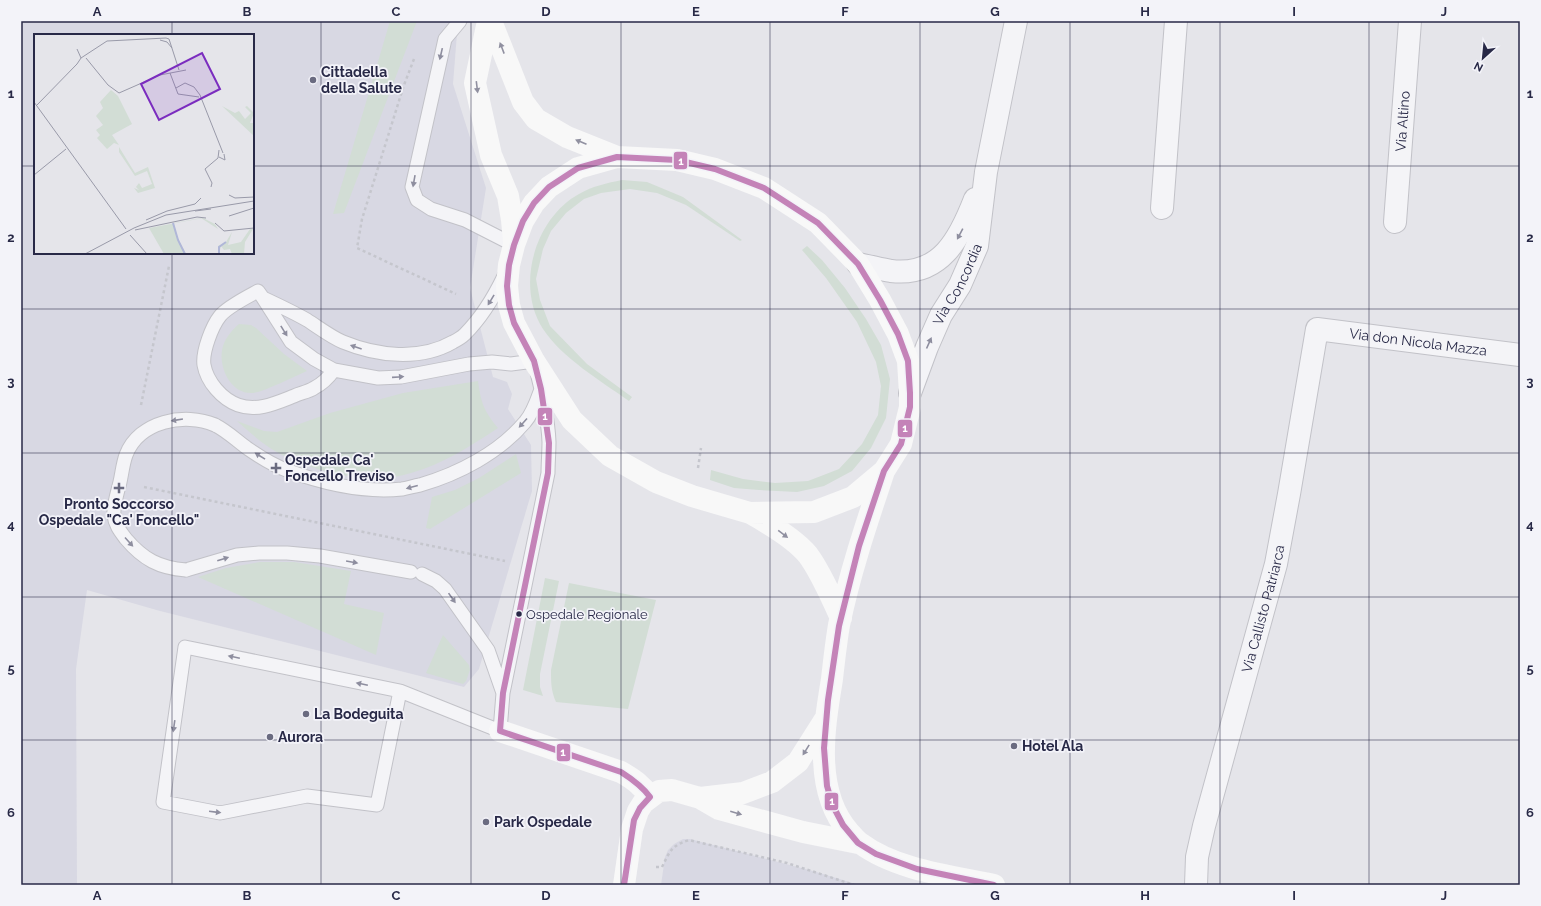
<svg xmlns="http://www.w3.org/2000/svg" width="1541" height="906" font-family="Raleway,sans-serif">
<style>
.built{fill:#d8d8e3;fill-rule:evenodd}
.green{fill:#d2ddd5}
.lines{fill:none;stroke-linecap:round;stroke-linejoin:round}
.lane-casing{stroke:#c2c2c8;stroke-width:15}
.street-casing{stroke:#c2c2c8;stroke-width:24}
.path{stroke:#c5c6cd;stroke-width:2.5;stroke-dasharray:3 3;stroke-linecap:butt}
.lane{stroke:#f4f4f7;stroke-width:13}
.street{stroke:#f4f4f7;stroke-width:22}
.secondary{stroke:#f8f8f8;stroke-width:22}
.lane-bridge-casing{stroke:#c2c2c8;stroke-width:15;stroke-linecap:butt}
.lane-bridge{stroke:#f4f4f7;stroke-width:13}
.bus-1-casing{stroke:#f3f3f9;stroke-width:9}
.bus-1{stroke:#c483b8;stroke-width:6}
.oneway{fill:#9090a0}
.oneway2{fill:#8e8e9f}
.grid{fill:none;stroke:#282947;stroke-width:1;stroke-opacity:0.55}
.poi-dot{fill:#6a6b80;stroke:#f3f3f9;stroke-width:1.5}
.bus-dot{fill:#282947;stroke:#f3f3f9;stroke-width:1.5}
.labels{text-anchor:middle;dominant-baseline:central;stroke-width:3.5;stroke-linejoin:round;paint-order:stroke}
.bus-label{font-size:13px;fill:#282947;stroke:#f3f3f9;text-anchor:start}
.poi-label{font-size:14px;font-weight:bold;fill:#282947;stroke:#f3f3f9;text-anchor:start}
.street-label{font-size:14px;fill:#282947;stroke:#f3f3f9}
.inset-river{fill:none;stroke:#b0b7d8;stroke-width:2}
.inset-road{fill:none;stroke:#999aa9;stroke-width:1}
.view{fill:#7b2cbf;fill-opacity:0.15;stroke:#7b2cbf;stroke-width:2}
.inset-edge{fill:none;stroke:#282947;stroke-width:2}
.line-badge{stroke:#f3f3f9;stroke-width:1.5}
.badge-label{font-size:11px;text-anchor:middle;font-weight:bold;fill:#fff}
.neatline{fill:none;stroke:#282947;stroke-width:1.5}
.grid-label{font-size:13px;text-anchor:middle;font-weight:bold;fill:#282947}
</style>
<rect width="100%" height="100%" fill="#e5e5ea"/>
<path class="built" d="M 21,21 L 458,21 L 453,84 L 486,188 L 470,288 L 493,377 L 507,382 L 512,394 L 508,409 L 531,445 L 532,491 L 479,669 L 464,687 L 160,611 L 87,590 L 76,669 L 77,885 L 21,885 ZM 35,35 L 253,35 L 253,253 L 35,253 Z
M 683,839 L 690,839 L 813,871 L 859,885 L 661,885 L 665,857 L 668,850 L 674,844 Z"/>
<path class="green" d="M 390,21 L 417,21 L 344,213 L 333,214 Z
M 622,180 L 647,182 L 683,197 L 742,240 L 740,241 L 686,205 L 657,193 L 630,189 L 601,193 L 584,199 L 566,213 L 551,231 L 543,249 L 536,279 L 540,300 L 550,326 L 587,364 L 632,397 L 629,401 C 601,381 562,358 543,329 C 515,286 535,218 579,194 C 593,186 607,183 622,180 Z
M 807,246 L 822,260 L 845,288 L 866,319 L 881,345 L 890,379 L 886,418 L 871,448 L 852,471 L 824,486 L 797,492 L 759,490 L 734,488 L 710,480 L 711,470 L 743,479 L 775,483 L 808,481 L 839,469 L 862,444 L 878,415 L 881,386 L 876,362 L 857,322 L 826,278 L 802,250 Z
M 239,324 L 251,325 L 256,328 L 284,354 L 307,371 C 293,377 266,391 253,393 C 230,395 217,365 223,346 C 226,337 232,330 239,324 Z
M 478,381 C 481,403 484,411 498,428 C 471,446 443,464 411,473 C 370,487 307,471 270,448 C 258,440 248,431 237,421 L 264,431 L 277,432 L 330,413 L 403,393 Z
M 516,454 L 521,473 L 430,529 L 426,528 L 432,497 L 455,490 L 479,478 Z
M 260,562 L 294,562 L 351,571 L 344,604 L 384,613 L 376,655 L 198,577 L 226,568 Z
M 545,578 L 559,581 L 540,674 L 540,687 L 543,696 L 523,690 Z
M 569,583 L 656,600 L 628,709 L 556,702 C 551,691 551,682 551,670 Z
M 443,635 L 469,665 L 470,670 L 466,681 L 463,684 L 426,673 Z"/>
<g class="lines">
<g class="lane-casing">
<path id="lane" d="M 460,21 L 445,39 L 412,187 L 417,200 L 431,209 L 465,220 L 514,245
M 263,298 C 278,305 293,312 307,320 C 318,327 331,337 343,342 C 377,356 420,361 453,342 C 457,340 462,337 465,334 C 482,317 494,297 504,276
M 334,370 C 329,377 322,384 314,388 C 308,392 300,393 294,396 C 276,403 257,412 238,405 C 222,399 207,382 204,365 C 202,352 212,326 220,316 C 227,307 247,297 258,291 L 263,298 L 291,342 L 314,359 L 334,370 L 378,378 L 401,377 L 469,364 L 492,362 L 511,364 L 534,361 C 541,387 548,415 549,442 C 549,453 548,463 548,473 L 503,693 L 500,731 L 400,691 L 185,647 L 163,802 L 220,813 L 307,796 L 377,805 L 400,691
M 215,425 C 227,431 236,440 247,448 C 260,457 274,466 289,471 C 325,484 364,493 402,489 C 408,488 414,486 420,485 C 458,474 499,453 525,422 C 533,413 537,400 541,389
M 186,570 L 237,555 L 259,553 L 287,553 L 320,556 L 411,572
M 422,574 L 436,581 L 445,589 L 488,650 L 503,693"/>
</g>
<g class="street-casing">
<g id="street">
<path d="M 1162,208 L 1176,21"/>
<path id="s1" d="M 1395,222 L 1410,21"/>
<path d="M 858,264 C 869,266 880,269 891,271 C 941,277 960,238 975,199"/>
<path id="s2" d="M 910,393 L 927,347 L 941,315 L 960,285 L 977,246 L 986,172 L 1016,21"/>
<path id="s3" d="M 1196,885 L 1197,857 L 1204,826 L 1276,564 L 1289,494 L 1317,329 L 1520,355"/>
</g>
</g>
<path class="path" d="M 414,59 L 404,85 L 362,219 L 357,248 L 456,294
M 141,405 L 169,266
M 698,468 L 701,448
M 144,487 L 505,561
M 656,867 L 662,867 C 670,851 671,846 689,840 L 787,863 L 854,885"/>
<use href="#lane" class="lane"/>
<use href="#street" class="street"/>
<path class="secondary" d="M 488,21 L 475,83 L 491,155 L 508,196 L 512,220 L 514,241
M 491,21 L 523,102 L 536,119 L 567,137 L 617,157
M 617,157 L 677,160 L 715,169 L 764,188 L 818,223 L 858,264 L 880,300 L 898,334 L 908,361 L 910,393 L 910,407 L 901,444 L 884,471 L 853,497 L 814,512 L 750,513 L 692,496 L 656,482 L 610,456 L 572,420 L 534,361 L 514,323 L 509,305 L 507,286 L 509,265 L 514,245 L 523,221 L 534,203 L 549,187 L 578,168 Z
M 884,471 C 867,522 850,572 839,625 C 836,643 834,661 832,679 C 824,728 813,791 849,832 C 853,836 856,840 860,843 C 896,870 951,876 994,885
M 750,513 C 768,523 795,539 808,555 C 822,574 831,597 841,618
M 500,731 L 621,772 C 633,779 642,785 650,797
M 700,798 L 743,793 L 772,782 L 798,762 L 824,721
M 624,885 L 632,829 L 638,811 L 643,803 L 659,791 L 672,790 L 700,798 L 719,809 L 803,832 L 858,843"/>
<g class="lane-bridge-casing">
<path id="lane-bridge" d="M 186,570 C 159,568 143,559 126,539 C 120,531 115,525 114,515 C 113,505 118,491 120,482 C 122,473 123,463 126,455 C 139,421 185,412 215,425"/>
</g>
<use href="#lane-bridge" class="lane-bridge"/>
<g class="bus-1-casing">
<path id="bus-1" d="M 624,885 L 634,820 L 640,808 L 650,797 C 642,786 632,779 621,772 L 500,731 L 503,693 L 548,473 L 549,443 L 541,389 L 534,361 L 514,323 L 509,305 L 507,286 L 509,265 L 514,245 L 523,221 L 534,203 L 549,187 L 578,168 L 617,157 L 677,160 L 715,169 L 764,188 L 818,223 L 858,264 L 880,300 L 898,334 L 908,361 L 910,393 L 910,407 L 901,444 L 884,471 L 859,546 L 839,626 L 828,700 L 824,748 L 827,786 L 833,806 L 843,825 L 858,843 L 876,854 L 917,869 L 994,885"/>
</g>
<use href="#bus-1" class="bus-1"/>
</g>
<defs><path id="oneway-solid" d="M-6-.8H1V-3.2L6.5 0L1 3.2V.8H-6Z"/></defs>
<g class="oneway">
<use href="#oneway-solid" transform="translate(502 48) rotate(-111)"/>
<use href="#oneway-solid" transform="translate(477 87) rotate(83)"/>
<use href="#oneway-solid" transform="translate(581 142) rotate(-157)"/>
<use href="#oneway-solid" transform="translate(783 534) rotate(37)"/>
<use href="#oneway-solid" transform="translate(806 750) rotate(122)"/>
<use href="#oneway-solid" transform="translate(736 813) rotate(16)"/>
</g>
<g class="oneway2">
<use href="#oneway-solid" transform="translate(441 54) rotate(103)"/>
<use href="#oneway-solid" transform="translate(414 181) rotate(100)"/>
<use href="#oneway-solid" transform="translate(960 234) rotate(118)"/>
<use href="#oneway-solid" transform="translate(491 300) rotate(121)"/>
<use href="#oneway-solid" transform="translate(284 331) rotate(58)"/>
<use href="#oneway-solid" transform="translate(929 343) rotate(-66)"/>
<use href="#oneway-solid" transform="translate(356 347) rotate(-161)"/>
<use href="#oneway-solid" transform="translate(398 377) rotate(-4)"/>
<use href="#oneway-solid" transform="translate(177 420) rotate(171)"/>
<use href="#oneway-solid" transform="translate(523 423) rotate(132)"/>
<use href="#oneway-solid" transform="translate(260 456) rotate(-148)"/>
<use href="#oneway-solid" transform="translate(412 487) rotate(165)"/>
<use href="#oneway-solid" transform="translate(129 542) rotate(48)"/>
<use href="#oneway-solid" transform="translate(223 559) rotate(-17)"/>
<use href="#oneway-solid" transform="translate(352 562) rotate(10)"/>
<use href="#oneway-solid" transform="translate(452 598) rotate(55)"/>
<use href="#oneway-solid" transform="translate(234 657) rotate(-168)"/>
<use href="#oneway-solid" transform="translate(362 684) rotate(-168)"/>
<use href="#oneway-solid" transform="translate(174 726) rotate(98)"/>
<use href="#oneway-solid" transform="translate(215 812) rotate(7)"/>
</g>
<path class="grid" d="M 172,21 L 172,35M 321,21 L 321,885M 471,21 L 471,885M 621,21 L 621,885M 770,21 L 770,885M 920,21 L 920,885M 1070,21 L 1070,885M 1220,21 L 1220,885M 1369,21 L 1369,885M 21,166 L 35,166M 253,166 L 1520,166M 172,253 L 172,885M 21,309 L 1520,309M 21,453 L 1520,453M 21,597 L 1520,597M 21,740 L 1520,740"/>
<g class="poi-dot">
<circle cx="313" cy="80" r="4"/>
<path d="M274 462h4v4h4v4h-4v4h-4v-4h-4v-4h4z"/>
<path d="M117 482h4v4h4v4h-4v4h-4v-4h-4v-4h4z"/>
<circle cx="306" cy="714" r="4"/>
<circle cx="270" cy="737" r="4"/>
<circle cx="1014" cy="746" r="4"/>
<circle cx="486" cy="822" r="4"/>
</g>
<circle class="bus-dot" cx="519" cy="614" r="3.5"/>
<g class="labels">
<g class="bus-label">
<text x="526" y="614">Ospedale Regionale</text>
</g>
<g class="poi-label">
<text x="321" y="72">Cittadella<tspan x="321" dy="16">della Salute</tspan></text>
<text x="285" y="460">Ospedale Ca'<tspan x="285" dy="16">Foncello Treviso</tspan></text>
<text x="119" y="504" text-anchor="middle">Pronto Soccorso<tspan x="119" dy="16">Ospedale "Ca' Foncello"</tspan></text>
<text x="314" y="714">La Bodeguita</text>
<text x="278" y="737">Aurora</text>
<text x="1022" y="746">Hotel Ala</text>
<text x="494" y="822">Park Ospedale</text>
</g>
<g class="street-label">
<text stroke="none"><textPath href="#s1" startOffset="101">Via Altino</textPath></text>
<text stroke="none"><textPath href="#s2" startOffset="119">Via Concordia</textPath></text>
<text stroke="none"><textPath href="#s3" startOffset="672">Via don Nicola Mazza</textPath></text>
<text stroke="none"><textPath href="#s3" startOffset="285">Via Callisto Patriarca</textPath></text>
</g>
</g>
<g transform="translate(34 34)">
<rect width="220" height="220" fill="#e5e5ea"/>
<path d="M 77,56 L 84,62 L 98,90 L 78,101 L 85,111 L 80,109 L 73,115 L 63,104 L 66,101 L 62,96 L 69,91 L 62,82 L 69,74 L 66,68 ZM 188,72 L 201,79 L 205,77 L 211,85 L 217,79 L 211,73 L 213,72 L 220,79 L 216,89 L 219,89 L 220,86 L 220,102 ZM 85,113 L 101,139 L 114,133 L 121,154 L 104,159 L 100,154 L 105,156 L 102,153 L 105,149 L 108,154 L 118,150 L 113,137 L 101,142 L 85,118 ZM 167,184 L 140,189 L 143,203 L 152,220 L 130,220 L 115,194 L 169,184 L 181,190 L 184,195 ZM 216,195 L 219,195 L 211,208 L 210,220 L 198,220 L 196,215 L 190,216 L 187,212 L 185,220 L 184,212 L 192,208 L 198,198 L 194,211 L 207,208 Z" fill="#d2ddd5"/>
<path class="inset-river" d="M 139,189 L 144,206 L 151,220M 185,220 L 185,213 L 192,208"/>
<path class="inset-road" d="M 132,4 L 135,5 L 145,36M 126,6 L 133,8 L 138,14M 47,24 L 73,7 L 132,4M 52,24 L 74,51 L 85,59 L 126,41 L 152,36M 136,39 L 144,60 L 165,63M 142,54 L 151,49 L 160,53 L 166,61 L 189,119M 0,68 L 92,195M 3,71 L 43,30 L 47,24 L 43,15M 185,123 L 191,126 L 190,120M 0,141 L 32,115M 177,153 L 178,149 L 171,135 L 184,124 L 185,116M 195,161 L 201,164 L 220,163M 161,177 L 177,175M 195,182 L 220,174M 112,186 L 133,177 L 161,170 L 167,164M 181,189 L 190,197 L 220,194M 101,196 L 163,183 L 172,184M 96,201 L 113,220M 51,220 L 100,194 L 132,181 L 220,167"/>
<path class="view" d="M 168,19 L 186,55 L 125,86 L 107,50 Z"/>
<rect width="220" height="220" class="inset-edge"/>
</g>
<g class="line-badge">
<rect x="673" y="151" width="15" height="19" rx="4" fill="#c483b8"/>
<rect x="537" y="407" width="16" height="19" rx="4" fill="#c483b8"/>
<rect x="897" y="419" width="16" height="19" rx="4" fill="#c483b8"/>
<rect x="556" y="743" width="15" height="19" rx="4" fill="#c483b8"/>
<rect x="824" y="792" width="15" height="19" rx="4" fill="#c483b8"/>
</g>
<g class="badge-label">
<text x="681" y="165">1</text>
<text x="545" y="420">1</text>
<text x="905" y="432">1</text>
<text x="563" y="756">1</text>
<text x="832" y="805">1</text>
</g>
<rect width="1541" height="906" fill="none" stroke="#f3f3f9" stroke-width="44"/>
<g transform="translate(1483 58) rotate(207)" stroke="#f3f3f9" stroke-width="3" paint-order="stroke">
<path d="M0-3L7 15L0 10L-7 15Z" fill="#282947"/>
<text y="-6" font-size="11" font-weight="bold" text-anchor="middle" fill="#282947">N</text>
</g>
<rect x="22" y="22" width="1497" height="862" class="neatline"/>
<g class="grid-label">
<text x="97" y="16">A</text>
<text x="247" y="16">B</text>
<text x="396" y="16">C</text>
<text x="546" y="16">D</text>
<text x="696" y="16">E</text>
<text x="845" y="16">F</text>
<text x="995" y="16">G</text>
<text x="1145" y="16">H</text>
<text x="1294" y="16">I</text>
<text x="1444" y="16">J</text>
<text x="11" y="98">1</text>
<text x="1530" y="98">1</text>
<text x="11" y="242">2</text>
<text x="1530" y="242">2</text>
<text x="11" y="386">3</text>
<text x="1530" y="386">3</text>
<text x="11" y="529">4</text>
<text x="1530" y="529">4</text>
<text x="11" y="673">5</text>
<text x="1530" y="673">5</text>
<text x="11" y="817">6</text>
<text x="1530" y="817">6</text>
<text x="97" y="900">A</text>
<text x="247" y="900">B</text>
<text x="396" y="900">C</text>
<text x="546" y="900">D</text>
<text x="696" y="900">E</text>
<text x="845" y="900">F</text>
<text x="995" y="900">G</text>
<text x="1145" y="900">H</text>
<text x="1294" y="900">I</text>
<text x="1444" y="900">J</text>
</g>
</svg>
